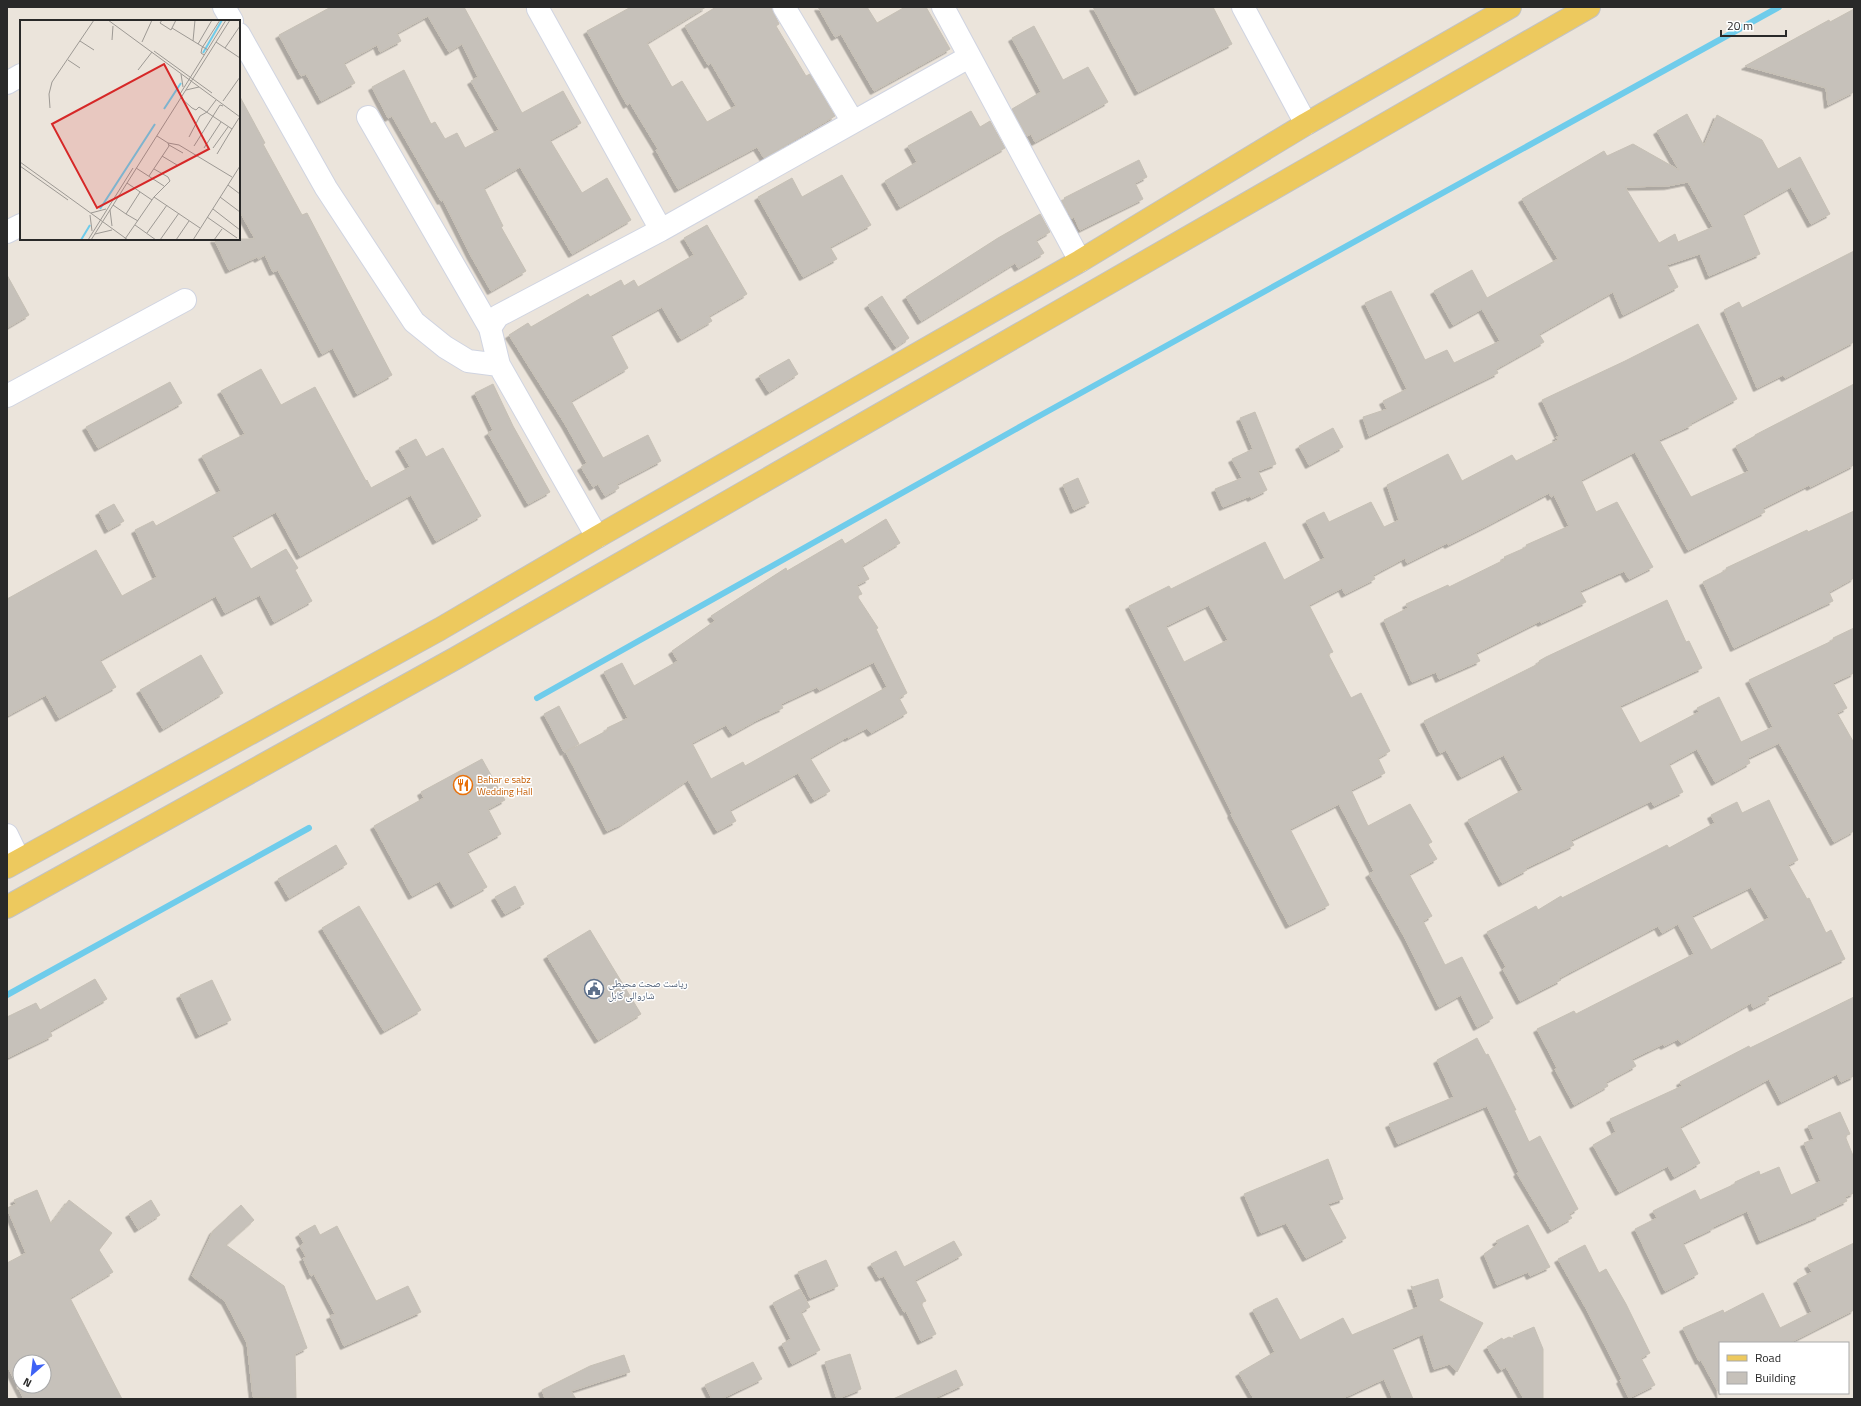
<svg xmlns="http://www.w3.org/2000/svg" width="1861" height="1406" font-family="'Titillium Web','Noto Naskh Arabic',sans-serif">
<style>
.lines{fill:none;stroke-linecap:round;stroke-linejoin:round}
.stream{stroke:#6fcceb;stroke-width:6}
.building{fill:#c6c1ba;stroke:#c6c0b5;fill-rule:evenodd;filter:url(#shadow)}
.minor-casing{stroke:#d0d4e1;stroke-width:24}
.major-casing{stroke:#c3c3c3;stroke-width:24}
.minor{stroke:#fff;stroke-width:22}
.major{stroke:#edc95e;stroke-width:22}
.labels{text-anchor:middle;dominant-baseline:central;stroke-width:3;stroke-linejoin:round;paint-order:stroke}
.food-label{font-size:10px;fill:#c56008;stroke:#fff;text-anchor:start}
.service-label{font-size:10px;fill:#4e5e75;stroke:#fff;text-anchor:start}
.inset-river{fill:none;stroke:#6fcceb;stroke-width:2}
.inset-road{fill:none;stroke:#9d9994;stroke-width:1}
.view{fill:#d62828;fill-opacity:0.15;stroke:#d62828;stroke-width:2}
.inset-edge{fill:none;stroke:#292929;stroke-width:2}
</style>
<defs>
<filter id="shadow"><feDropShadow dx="-3.5" dy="3.5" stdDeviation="0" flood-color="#0004"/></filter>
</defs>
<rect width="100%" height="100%" fill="#ebe4db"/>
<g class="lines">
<path class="stream" d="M 537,698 L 1032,420 L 1779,7
M 7,995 L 309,828"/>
</g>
<path class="building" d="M 331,7 L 464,7 L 522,113 L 563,91 L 581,123 L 550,140 L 582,193 L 607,178 L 631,220 L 572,254 L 520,167 L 484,188 L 503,226 L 501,227 L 526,271 L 491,291 L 471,256 L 443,200 L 441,201 L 392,116 L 388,118 L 372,87 L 404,70 L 431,124 L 435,122 L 445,139 L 457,133 L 465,148 L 499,130 L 471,81 L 478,77 L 462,44 L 449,52 L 428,16 L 397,33 L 401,41 L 380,52 L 377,45 L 344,63 L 355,83 L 321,101 L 306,74 L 301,76 L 279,35 Z
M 631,7 L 706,7 L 647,43 L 672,87 L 682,81 L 707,122 L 736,106 L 711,63 L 708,65 L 685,26 L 716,7 L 771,7 L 779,24 L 776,26 L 806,76 L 810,74 L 835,116 L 764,158 L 757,147 L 678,189 L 656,150 L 658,149 L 630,103 L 627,105 L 587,31 Z
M 818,7 L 867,7 L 877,23 L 905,7 L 926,7 L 950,49 L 874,91 L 841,34 L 835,37 Z
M 1093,7 L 1213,7 L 1232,44 L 1138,92 Z
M 1854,9 L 1854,92 L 1828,105 L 1826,88 L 1745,66 L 1829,20 L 1830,22 Z
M 1034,26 L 1063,80 L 1088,67 L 1108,102 L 1035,142 L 1031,134 L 1027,136 L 1012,109 L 1041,92 L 1012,38 Z
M 239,95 L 265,143 L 263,144 L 302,215 L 307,213 L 392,375 L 357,394 L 333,348 L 322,354 L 278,270 L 273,272 L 265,255 L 258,259 L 257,257 L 229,270 L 214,239 L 255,239 L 239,210 Z
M 971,111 L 980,127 L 990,121 L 1005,148 L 900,207 L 885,181 L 917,162 L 908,146 Z
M 1687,114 L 1704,146 L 1717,115 L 1762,140 L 1778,169 L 1800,157 L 1830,214 L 1811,224 L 1791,187 L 1743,214 L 1760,254 L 1709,276 L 1700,254 L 1667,265 L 1678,287 L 1623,315 L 1613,292 L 1539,334 L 1544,342 L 1496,369 L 1498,373 L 1369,436 L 1363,417 L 1387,409 L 1383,401 L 1407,389 L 1365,303 L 1391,291 L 1425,360 L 1447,350 L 1454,363 L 1500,341 L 1482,309 L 1453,325 L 1434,291 L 1472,270 L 1487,298 L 1558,259 L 1522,199 L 1604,151 L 1607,156 L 1633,144 L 1679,170 L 1657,131 ZM 1688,182 L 1713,227 L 1678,242 L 1675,234 L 1659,243 L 1625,187 L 1668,186 Z
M 1139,160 L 1147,177 L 1135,183 L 1143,199 L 1080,230 L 1074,217 L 1072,219 L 1062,201 L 1065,199 L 1064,198 Z
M 842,175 L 871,225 L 830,247 L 837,259 L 803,277 L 758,197 L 792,178 L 802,197 Z
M 1040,214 L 1050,232 L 1036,240 L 1044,253 L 1018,268 L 1015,263 L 921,321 L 906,297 L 998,238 Z
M 707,225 L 747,294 L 709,316 L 712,321 L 681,339 L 662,307 L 611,335 L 628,368 L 571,401 L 603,458 L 648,435 L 661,461 L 617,484 L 619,488 L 605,496 L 598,484 L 593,487 L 581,467 L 587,463 L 565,424 L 509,335 L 528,323 L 531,327 L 588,294 L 590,297 L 621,280 L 624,286 L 634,280 L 638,287 L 694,255 L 684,238 Z
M 1854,251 L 1854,342 L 1785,378 L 1783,375 L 1757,388 L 1724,310 L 1739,302 L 1742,308 Z
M 7,275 L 29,315 L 7,328 Z
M 882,296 L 909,338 L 896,347 L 868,305 Z
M 1698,324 L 1737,399 L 1691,423 L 1692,425 L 1659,440 L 1691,497 L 1749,471 L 1736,446 L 1755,436 L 1755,435 L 1854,384 L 1854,465 L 1810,487 L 1809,485 L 1763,508 L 1765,512 L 1688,550 L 1635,452 L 1581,480 L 1596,512 L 1617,502 L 1653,567 L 1629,579 L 1624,571 L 1580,591 L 1586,602 L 1541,623 L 1540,621 L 1476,653 L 1480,661 L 1439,679 L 1436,672 L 1412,682 L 1384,620 L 1408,608 L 1406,604 L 1448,585 L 1449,587 L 1506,559 L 1504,557 L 1527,547 L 1526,545 L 1569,526 L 1554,495 L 1551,497 L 1549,493 L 1488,525 L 1448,545 L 1447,543 L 1407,563 L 1405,558 L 1373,575 L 1375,579 L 1345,594 L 1342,588 L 1309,605 L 1333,652 L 1328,654 L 1351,698 L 1361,693 L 1390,751 L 1378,758 L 1385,773 L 1351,790 L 1368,826 L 1410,804 L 1432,842 L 1428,844 L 1437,859 L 1409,874 L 1432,916 L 1423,921 L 1445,965 L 1462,957 L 1493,1018 L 1477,1027 L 1461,995 L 1439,1007 L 1405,938 L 1369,874 L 1374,871 L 1339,804 L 1290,829 L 1329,905 L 1289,925 L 1231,814 L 1232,813 L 1129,606 L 1169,586 L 1171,589 L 1265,542 L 1284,580 L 1325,558 L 1306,521 L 1324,512 L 1329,522 L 1371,502 L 1384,527 L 1399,520 L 1387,485 L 1448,454 L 1462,481 L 1512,455 L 1516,461 L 1558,440 L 1556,437 L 1559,436 L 1542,400 L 1625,361 ZM 1209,605 L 1228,640 L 1184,662 L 1166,626 Z
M 789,359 L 798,374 L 769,392 L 759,376 Z
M 261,369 L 281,405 L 315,387 L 366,481 L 367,480 L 371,488 L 410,467 L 399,448 L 416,439 L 426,457 L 443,448 L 481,516 L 436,541 L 411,495 L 300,556 L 276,512 L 232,536 L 251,569 L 286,549 L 298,568 L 295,570 L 312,601 L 274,622 L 260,595 L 225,613 L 216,596 L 100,660 L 116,687 L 59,718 L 46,695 L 7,716 L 7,599 L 96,550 L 122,596 L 157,577 L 135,530 L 153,521 L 156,526 L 221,491 L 202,456 L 245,434 L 221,391 Z
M 170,382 L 182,403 L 98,448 L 86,427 Z
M 493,384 L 513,426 L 550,492 L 528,504 L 488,433 L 493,430 L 475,393 Z
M 1255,412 L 1276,464 L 1258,471 L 1267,490 L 1251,498 L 1250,496 L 1223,507 L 1215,489 L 1242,478 L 1232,459 L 1253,449 L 1240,418 Z
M 1333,428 L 1343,447 L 1309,465 L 1299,446 Z
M 1078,478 L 1089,503 L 1074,510 L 1063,485 Z
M 114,504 L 124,521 L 108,530 L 99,512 Z
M 1854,511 L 1854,578 L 1829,592 L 1833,601 L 1734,648 L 1703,582 L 1727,570 L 1726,568 L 1807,530 L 1808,532 Z
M 886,519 L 900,543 L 862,566 L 869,579 L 857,585 L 862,594 L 857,596 L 878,628 L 876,629 L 907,693 L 899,698 L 907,713 L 871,733 L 867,728 L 848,738 L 847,737 L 810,758 L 830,791 L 814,800 L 798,773 L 730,810 L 736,821 L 717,831 L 688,780 L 622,824 L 607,831 L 566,752 L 608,730 L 607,728 L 628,718 L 604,672 L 622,663 L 634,686 L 678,661 L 672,651 L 715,621 L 711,616 L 786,568 L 787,571 L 842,539 L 845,544 ZM 874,662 L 887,687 L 745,766 L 743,762 L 711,779 L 692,743 L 726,725 L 732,734 L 759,719 L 783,708 L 781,704 L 817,687 L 819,690 Z
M 1667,600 L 1686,642 L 1689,641 L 1702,668 L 1620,706 L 1640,743 L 1699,712 L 1697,708 L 1719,697 L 1741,742 L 1773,727 L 1749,680 L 1834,640 L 1833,638 L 1854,628 L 1854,673 L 1833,683 L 1847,708 L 1837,713 L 1854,743 L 1854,831 L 1834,842 L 1779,743 L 1748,758 L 1750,763 L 1715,782 L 1697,749 L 1669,764 L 1683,792 L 1654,806 L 1651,801 L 1571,840 L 1574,845 L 1526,868 L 1527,870 L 1502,883 L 1468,820 L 1523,790 L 1504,755 L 1461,777 L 1446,750 L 1440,753 L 1424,721 L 1540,663 L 1539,661 L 1546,657 Z
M 201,655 L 223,693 L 163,729 L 140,690 Z
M 559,706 L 579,744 L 564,752 L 544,714 Z
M 482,759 L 505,800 L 488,809 L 501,834 L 467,852 L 487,887 L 454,905 L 440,881 L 412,896 L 374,826 L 424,798 L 421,792 Z
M 1769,800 L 1798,860 L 1788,865 L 1807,899 L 1809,898 L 1826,933 L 1831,930 L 1845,959 L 1767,996 L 1769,1000 L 1753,1008 L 1751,1003 L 1681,1043 L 1678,1039 L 1664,1046 L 1663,1044 L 1632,1059 L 1636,1066 L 1606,1082 L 1608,1086 L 1574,1105 L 1555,1069 L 1557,1068 L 1537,1029 L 1574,1011 L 1576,1014 L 1694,954 L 1678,924 L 1662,933 L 1658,926 L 1559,978 L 1561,980 L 1520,1001 L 1503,969 L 1506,967 L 1487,932 L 1536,906 L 1538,910 L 1561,896 L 1562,898 L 1667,845 L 1669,848 L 1715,823 L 1711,815 L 1737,802 L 1742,813 ZM 1751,887 L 1769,918 L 1711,950 L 1692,916 Z
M 336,845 L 347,864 L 289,898 L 278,879 Z
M 515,886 L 524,904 L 505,914 L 495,897 Z
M 359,906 L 421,1010 L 384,1031 L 322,928 Z
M 590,930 L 641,1014 L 598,1040 L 547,956 Z
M 95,979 L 107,999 L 50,1031 L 52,1036 L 7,1058 L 7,1017 L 36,1003 L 40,1010 Z
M 212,980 L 231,1020 L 199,1035 L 180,995 Z
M 1854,997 L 1854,1076 L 1841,1082 L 1837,1074 L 1781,1102 L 1769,1079 L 1680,1127 L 1700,1163 L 1674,1177 L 1668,1166 L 1619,1192 L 1593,1145 L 1616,1132 L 1610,1119 L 1682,1086 L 1680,1082 L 1749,1046 L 1750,1048 Z
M 1477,1038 L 1486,1055 L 1488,1054 L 1516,1110 L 1514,1110 L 1529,1142 L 1540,1136 L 1578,1209 L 1569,1214 L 1572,1218 L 1551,1230 L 1517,1173 L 1519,1172 L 1487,1106 L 1398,1144 L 1389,1124 L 1454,1097 L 1437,1060 Z
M 1840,1112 L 1850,1134 L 1845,1136 L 1854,1158 L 1854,1193 L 1845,1197 L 1847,1201 L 1819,1214 L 1819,1216 L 1760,1241 L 1747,1211 L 1713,1227 L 1714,1228 L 1683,1243 L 1698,1274 L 1665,1291 L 1635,1229 L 1657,1218 L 1653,1211 L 1695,1190 L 1700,1200 L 1735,1184 L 1735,1182 L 1759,1171 L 1760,1175 L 1779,1167 L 1791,1195 L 1821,1181 L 1804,1143 L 1814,1139 L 1808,1126 Z
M 1328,1159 L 1343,1199 L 1328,1204 L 1346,1238 L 1306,1258 L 1286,1223 L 1261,1233 L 1244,1194 Z
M 37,1190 L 51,1224 L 69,1200 L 112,1233 L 99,1250 L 113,1272 L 70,1298 L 122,1399 L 24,1399 L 7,1365 L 7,1263 L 26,1253 L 7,1208 L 16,1204 L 14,1200 ZM 20,1362 L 44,1362 L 44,1386 L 20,1386 Z
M 151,1200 L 160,1215 L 138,1229 L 129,1214 Z
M 241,1205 L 254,1220 L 226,1245 L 284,1286 L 307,1348 L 295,1354 L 296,1399 L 253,1397 L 247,1343 L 225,1301 L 192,1276 L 213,1231 Z
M 315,1225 L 320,1235 L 337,1226 L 376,1301 L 408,1286 L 421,1312 L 344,1346 L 330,1316 L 335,1314 L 314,1274 L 311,1276 L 303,1258 L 306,1257 L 300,1246 L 304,1243 L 299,1234 Z
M 1528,1225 L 1550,1267 L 1530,1276 L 1528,1272 L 1497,1285 L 1484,1254 L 1498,1244 L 1496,1241 Z
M 954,1241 L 962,1255 L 915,1280 L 926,1301 L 921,1303 L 936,1334 L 921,1341 L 906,1311 L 904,1312 L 884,1276 L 879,1278 L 871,1264 L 896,1251 L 904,1267 Z
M 1854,1243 L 1854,1310 L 1789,1343 L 1720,1343 L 1720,1395 L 1701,1360 L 1699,1361 L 1683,1328 L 1723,1310 L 1724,1313 L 1763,1293 L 1780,1328 L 1812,1312 L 1797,1280 L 1812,1272 L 1808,1265 Z
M 1585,1245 L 1599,1273 L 1606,1269 L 1626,1304 L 1650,1353 L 1641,1358 L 1655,1385 L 1629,1398 L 1620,1380 L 1622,1379 L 1587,1310 L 1558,1259 Z
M 826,1260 L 838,1286 L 810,1298 L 798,1272 Z
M 1438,1279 L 1443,1297 L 1438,1300 L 1483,1323 L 1457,1372 L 1450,1364 L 1434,1369 L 1423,1334 L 1392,1348 L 1413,1399 L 1393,1399 L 1384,1379 L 1341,1399 L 1254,1399 L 1239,1373 L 1275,1352 L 1253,1310 L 1277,1298 L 1300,1340 L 1343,1318 L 1352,1335 L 1418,1307 L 1411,1286 L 1413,1287 Z
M 800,1289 L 810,1307 L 801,1312 L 820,1350 L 792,1364 L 782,1344 L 791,1339 L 773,1303 Z
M 1534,1327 L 1543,1349 L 1543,1399 L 1524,1399 L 1506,1367 L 1501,1370 L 1487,1347 L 1502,1338 L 1503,1340 L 1509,1337 L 1516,1340 L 1513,1336 Z
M 850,1354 L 861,1389 L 837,1399 L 825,1362 Z
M 624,1355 L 630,1372 L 571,1391 L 576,1399 L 555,1399 L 554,1397 L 545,1399 L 542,1390 L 590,1366 Z
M 753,1362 L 762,1379 L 721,1399 L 712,1399 L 705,1385 Z
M 956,1370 L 963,1385 L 932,1399 L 893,1399 Z"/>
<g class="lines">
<g class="minor-casing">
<path id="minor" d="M 224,7 L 232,21
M 784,7 L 853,122
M 943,7 L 1080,261
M 1243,7 L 1306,124
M 538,9 L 661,230
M 239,34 L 326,188 L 414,322 L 445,347 L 468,361 L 499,365 L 597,537
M 7,83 L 21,75
M 368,117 L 490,328
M 7,232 L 21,225
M 499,365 L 490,328 L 498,316 L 661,230 L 969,57
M 7,396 L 185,300
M 7,835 L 19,860"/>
</g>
<g class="major-casing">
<path id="major" d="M 7,867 L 440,629 L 597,537 L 1080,261 L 1306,124 L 1510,7
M 7,907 L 456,658 L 1589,7"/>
</g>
<use href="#minor" class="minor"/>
<use href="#major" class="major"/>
</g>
<defs>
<g id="restaurant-ring" transform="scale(1)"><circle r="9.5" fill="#fff" stroke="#e8710a" stroke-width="1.5"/><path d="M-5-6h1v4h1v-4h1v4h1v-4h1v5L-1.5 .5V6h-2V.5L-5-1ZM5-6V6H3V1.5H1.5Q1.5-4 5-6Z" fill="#e8710a"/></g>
<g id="civic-ring" transform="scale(1)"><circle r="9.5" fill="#fff" stroke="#5c6f8a" stroke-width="1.5"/><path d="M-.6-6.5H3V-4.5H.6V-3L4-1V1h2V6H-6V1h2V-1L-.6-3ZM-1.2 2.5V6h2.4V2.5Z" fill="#5c6f8a"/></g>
</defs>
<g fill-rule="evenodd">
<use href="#restaurant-ring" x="463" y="785"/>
<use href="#civic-ring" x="594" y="989"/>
</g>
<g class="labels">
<g class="food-label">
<text x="477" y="779">Bahar e sabz<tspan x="477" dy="12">Wedding Hall</tspan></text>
</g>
<g class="service-label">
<text x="608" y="983">ریاست صحت محیطی<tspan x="608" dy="12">شاروالی کابل</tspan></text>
</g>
</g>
<g transform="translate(20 20)">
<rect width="220" height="220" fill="#ebe4db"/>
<path class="inset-river" d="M 183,33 L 202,0M 144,89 L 161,63M 80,189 L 135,104M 61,220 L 70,205"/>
<path class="inset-road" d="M 88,0 L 220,97M 142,0 L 140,3 L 151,10 L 156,0M 152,8 L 188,30M 92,20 L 93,6M 60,21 L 74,30M 173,21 L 175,0M 122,22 L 132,0M 196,22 L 220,38M 178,24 L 192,0M 205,28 L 220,6M 134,31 L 192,73M 184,35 L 181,33 L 182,28 L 200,0M 48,40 L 60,48M 118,50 L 132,32M 161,54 L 163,67M 166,70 L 179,67M 160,74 L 206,0M 161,78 L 172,88 L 176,90 L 179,87 L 212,109 L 219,98M 203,81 L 220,57M 30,88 L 29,74 L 32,62 L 74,0M 137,116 L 148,123 L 159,125 L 212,157M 169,117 L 180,96 L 187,92 L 196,80M 149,125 L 163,133M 174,126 L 200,85 L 203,86M 184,128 L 201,102M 193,128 L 208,107M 197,134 L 212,109M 142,136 L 157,145M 0,142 L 108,220M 0,146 L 48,180M 116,148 L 144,166M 129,156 L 149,126 L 148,123M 107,163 L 132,180M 208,165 L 220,174M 134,177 L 180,208M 200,177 L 220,192M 93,185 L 106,194M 193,189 L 220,210M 90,190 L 92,206M 71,193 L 86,189M 70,195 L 72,211M 187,197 L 217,218M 118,201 L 106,194 L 120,172M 115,205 L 136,220M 127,213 L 147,185M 75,214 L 92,210M 105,219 L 134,177 L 150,161 L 148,157 L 134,149M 68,220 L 113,148M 71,220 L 210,0M 140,220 L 159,193M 156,220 L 169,201M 173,220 L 220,146M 194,220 L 202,209"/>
<path class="view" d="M 144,44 L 189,129 L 77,188 L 32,104 Z"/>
<rect width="220" height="220" class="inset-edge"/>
</g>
<rect width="1861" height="1406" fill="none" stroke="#292929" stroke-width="16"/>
<rect x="1719" y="1342" width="130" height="52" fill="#ffffff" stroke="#a9a9a9"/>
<rect x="1727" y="1355" width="20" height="6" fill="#edc95e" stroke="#a9a9a9"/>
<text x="1755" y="1362" font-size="12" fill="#292929">Road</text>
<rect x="1727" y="1372" width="20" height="12" fill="#c6c1ba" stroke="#a9a9a9"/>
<text x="1755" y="1382" font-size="12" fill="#292929">Building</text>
<g transform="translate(32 1374) rotate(208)"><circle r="19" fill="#ffffff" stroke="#a9a9a9"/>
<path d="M0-3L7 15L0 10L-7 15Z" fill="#3e62f5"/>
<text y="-6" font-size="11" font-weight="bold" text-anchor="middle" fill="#292929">N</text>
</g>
<path d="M1721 30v6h65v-6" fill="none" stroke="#292929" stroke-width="2"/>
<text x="1727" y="30" font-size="12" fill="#292929" stroke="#ffffff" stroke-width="3" paint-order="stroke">20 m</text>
</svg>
